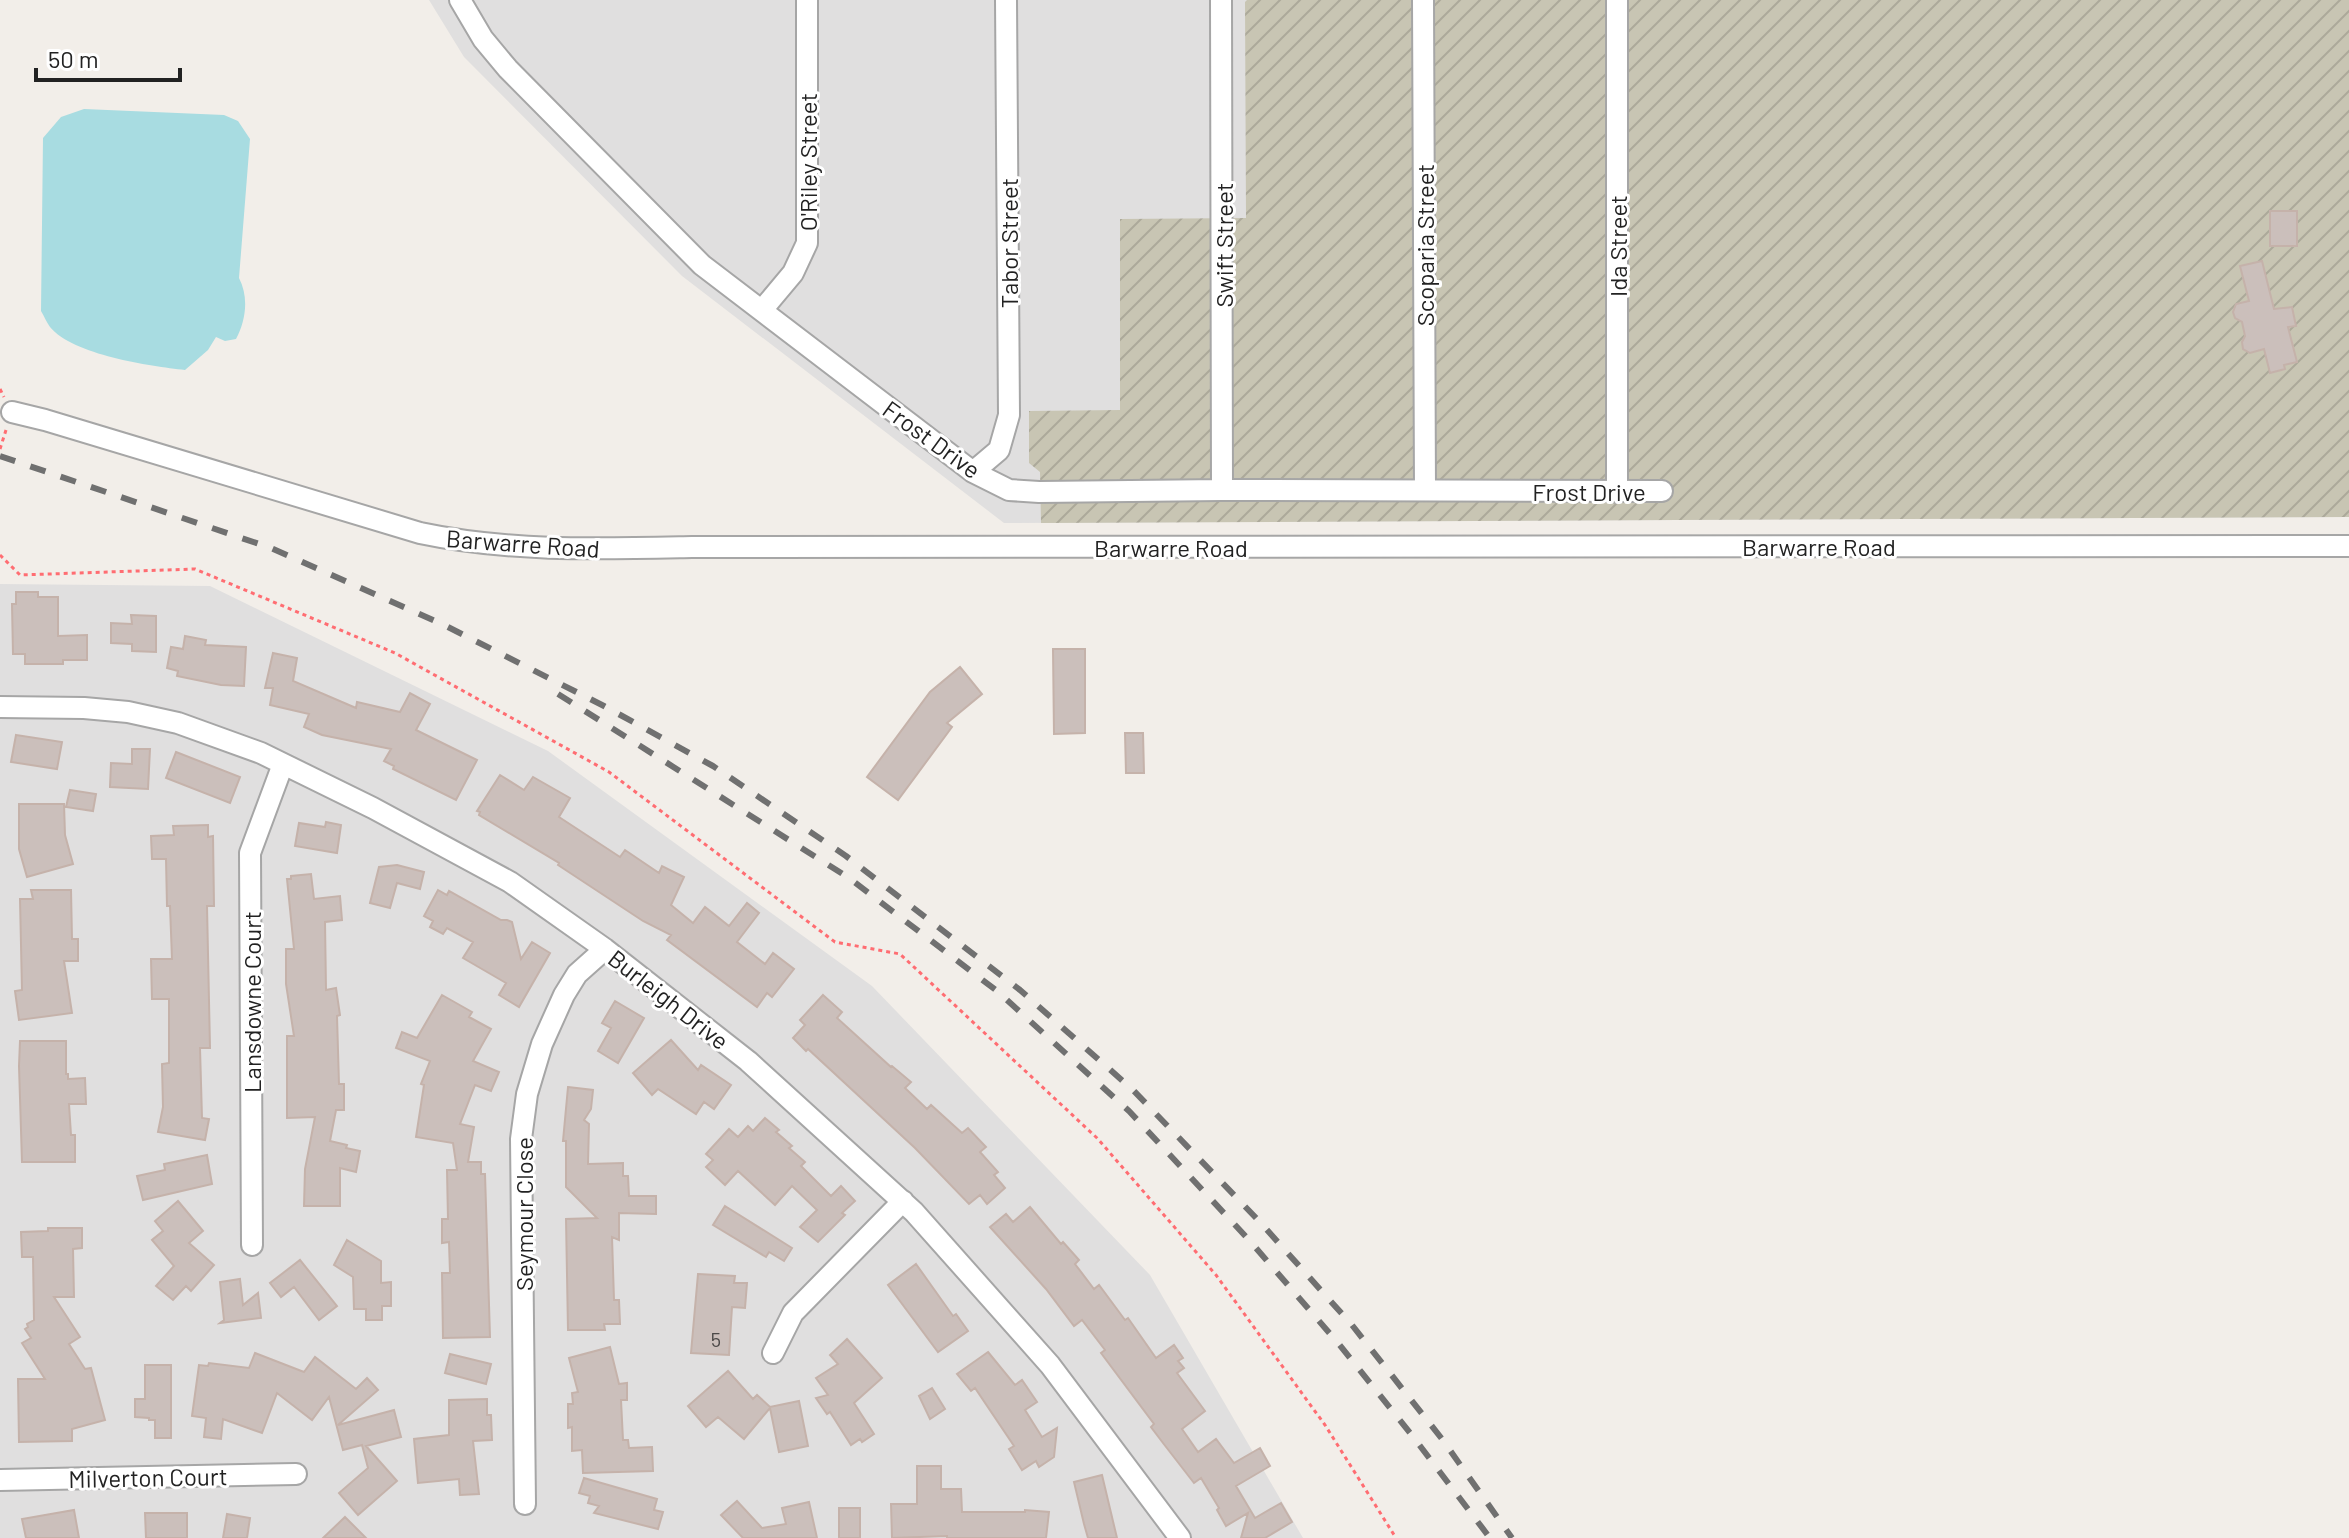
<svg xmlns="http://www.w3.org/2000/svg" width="2349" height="1538" font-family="Barlow,sans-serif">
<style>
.residential{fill:#e0dfdf}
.construction{fill:url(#construction-furrows)}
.water{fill:#a8dce1}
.building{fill:#cbbfbb;stroke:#c5b2aa;stroke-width:2}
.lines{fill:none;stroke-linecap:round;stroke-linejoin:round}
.minor-casing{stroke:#a6a6a6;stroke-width:24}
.path{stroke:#ff6d72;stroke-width:3;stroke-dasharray:4 4;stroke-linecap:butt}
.minor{stroke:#fff;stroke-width:20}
.rail{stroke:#707070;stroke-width:6;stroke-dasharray:16 16;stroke-linecap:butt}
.labels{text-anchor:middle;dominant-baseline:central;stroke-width:6;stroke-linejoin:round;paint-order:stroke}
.number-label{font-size:20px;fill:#4c4948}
.street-label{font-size:24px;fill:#222;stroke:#fff}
</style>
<defs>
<pattern id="construction-furrows" width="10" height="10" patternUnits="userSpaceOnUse" patternTransform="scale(2)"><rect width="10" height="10" fill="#c8c5b3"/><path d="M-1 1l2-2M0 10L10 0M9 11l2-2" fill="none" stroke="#aca99a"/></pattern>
</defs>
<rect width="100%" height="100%" fill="#f2eee9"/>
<path class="residential" d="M 429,0 L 2349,0 L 2349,517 L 1004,523 L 682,276 L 464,57 Z
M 0,584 L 210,586 L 548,751 L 872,986 L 1150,1275 L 1303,1538 L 0,1538 Z"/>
<path class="construction" d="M 1247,0 L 2349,0 L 2349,517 L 1041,523 L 1040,472 L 1029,463 L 1029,411 L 1120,410 L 1120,219 L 1246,218 L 1245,2 Z"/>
<path class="water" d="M 84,109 L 224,115 L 238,121 L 250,139 L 239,278 C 249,297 246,320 236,339 L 225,341 L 216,337 L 208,350 L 185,370 C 150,366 73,355 50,327 C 47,323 44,316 41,311 L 43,138 L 61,117 Z"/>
<path class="building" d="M 2270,211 L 2297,211 L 2297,246 L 2270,246 Z
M 2262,261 L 2274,309 L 2292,307 L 2296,326 L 2288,327 L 2297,362 L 2284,365 L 2285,369 L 2270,373 L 2264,349 L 2250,353 L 2243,349 L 2242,342 L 2245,336 L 2242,322 L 2235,318 L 2233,312 L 2236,304 L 2249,301 L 2240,266 Z
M 16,592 L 38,592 L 38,597 L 58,597 L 58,636 L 87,635 L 87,660 L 63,660 L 63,664 L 25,664 L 25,654 L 13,654 L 12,604 L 16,604 Z
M 131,615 L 156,616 L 156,652 L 132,651 L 132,644 L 111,643 L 111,623 L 132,624 Z
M 185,636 L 206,640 L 205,645 L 246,647 L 244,686 L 221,685 L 177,676 L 178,671 L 167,668 L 171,647 L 183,649 Z
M 1053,649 L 1085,649 L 1085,733 L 1054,734 Z
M 273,653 L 297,658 L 293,681 L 356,708 L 357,702 L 400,712 L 410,693 L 430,704 L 416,730 L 477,760 L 456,800 L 393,769 L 394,766 L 384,761 L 391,749 L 322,735 L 304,727 L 309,714 L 270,705 L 273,688 L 265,688 Z
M 960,667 L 982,694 L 947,723 L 952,727 L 898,800 L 867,777 L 930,692 Z
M 1125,733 L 1143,733 L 1144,773 L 1126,773 Z
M 16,735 L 62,742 L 57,769 L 11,762 Z
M 132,749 L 150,749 L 148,789 L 110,787 L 111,763 L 132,764 Z
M 176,752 L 240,777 L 230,803 L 166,778 Z
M 500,775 L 524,790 L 533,777 L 570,798 L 559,817 L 620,857 L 625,850 L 659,873 L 662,866 L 684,877 L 671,905 L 693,923 L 705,907 L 729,926 L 747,903 L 759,913 L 737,942 L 765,964 L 773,953 L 794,969 L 772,997 L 767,993 L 757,1007 L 667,940 L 671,935 L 643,921 L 558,865 L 559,863 L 479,815 L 480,812 L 477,811 Z
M 70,790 L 96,794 L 93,811 L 66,807 Z
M 19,804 L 64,804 L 65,835 L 73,864 L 27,877 L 19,849 Z
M 326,822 L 341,825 L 337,853 L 295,846 L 299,823 L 325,827 Z
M 208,825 L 208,837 L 213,836 L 214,906 L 207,906 L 210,1048 L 200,1048 L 202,1118 L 209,1119 L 205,1140 L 158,1132 L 163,1107 L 162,1064 L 169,1063 L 169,999 L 152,999 L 151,959 L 172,959 L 170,906 L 167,906 L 166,859 L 152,859 L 151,836 L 174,835 L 173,826 Z
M 397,865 L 424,872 L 420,889 L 397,883 L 390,908 L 370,903 L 379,867 Z
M 311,874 L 314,899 L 340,896 L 342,920 L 325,922 L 326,990 L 336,988 L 340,1015 L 337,1016 L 339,1084 L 344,1084 L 344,1110 L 336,1110 L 330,1141 L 347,1145 L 346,1148 L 360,1151 L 356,1172 L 340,1168 L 340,1206 L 304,1206 L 305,1169 L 315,1117 L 287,1118 L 287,1036 L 294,1036 L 286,984 L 286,949 L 294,949 L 287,879 L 291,879 L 291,876 Z
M 31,890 L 71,890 L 72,939 L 78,939 L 78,961 L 64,961 L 72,1013 L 19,1020 L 15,991 L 22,990 L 20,899 L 33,899 Z
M 438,890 L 447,895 L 449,891 L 501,920 L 507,920 L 512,922 L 521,959 L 532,942 L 550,953 L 519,1007 L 499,995 L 506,983 L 463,958 L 473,942 L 447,928 L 443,934 L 430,927 L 433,921 L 424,916 Z
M 442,995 L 472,1012 L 469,1017 L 491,1029 L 473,1061 L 499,1072 L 491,1091 L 475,1085 L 460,1124 L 474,1127 L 468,1162 L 481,1162 L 481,1174 L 485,1174 L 490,1337 L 443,1338 L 442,1273 L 450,1273 L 449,1242 L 442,1243 L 442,1219 L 448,1219 L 447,1170 L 457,1170 L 453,1143 L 416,1137 L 424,1085 L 421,1084 L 430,1061 L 396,1048 L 402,1032 L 417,1038 Z
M 823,995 L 842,1012 L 837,1018 L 891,1067 L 892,1066 L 911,1082 L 905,1088 L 927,1109 L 931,1105 L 962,1133 L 968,1128 L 986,1147 L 980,1152 L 998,1172 L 994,1175 L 1005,1188 L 987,1204 L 980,1195 L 969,1204 L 915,1148 L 808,1049 L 806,1051 L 793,1038 L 805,1025 L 800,1020 Z
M 615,1001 L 644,1018 L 618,1063 L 598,1051 L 611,1028 L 602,1023 Z
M 671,1040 L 698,1070 L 701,1065 L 731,1085 L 714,1109 L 704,1102 L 696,1114 L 658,1089 L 652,1095 L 633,1073 Z
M 20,1041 L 66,1041 L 66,1074 L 68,1074 L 68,1079 L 85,1078 L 86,1104 L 69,1104 L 71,1135 L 75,1135 L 75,1162 L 22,1162 L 19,1066 Z
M 568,1087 L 593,1090 L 591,1109 L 584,1120 L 589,1124 L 588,1164 L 623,1163 L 623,1176 L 628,1176 L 629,1196 L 656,1196 L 656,1214 L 619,1213 L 619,1240 L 612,1237 L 614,1300 L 619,1300 L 620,1324 L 604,1324 L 605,1330 L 568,1330 L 566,1219 L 597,1218 L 566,1187 L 566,1141 L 563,1141 Z
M 765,1118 L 779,1130 L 776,1132 L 792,1146 L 789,1148 L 805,1162 L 801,1166 L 831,1196 L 841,1186 L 855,1201 L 842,1213 L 845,1215 L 818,1242 L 800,1227 L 817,1210 L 792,1186 L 775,1205 L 738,1171 L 725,1185 L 706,1167 L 713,1160 L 706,1154 L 729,1129 L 738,1137 L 748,1126 L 753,1131 Z
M 207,1155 L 212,1184 L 143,1200 L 137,1176 L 165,1170 L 164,1164 Z
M 178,1201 L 203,1231 L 189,1243 L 214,1265 L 191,1291 L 186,1286 L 173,1300 L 156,1286 L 174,1266 L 152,1240 L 163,1231 L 155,1221 Z
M 725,1206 L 792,1248 L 784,1261 L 769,1252 L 766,1257 L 713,1225 Z
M 1030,1207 L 1061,1244 L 1063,1242 L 1079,1260 L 1075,1264 L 1094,1289 L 1099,1285 L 1125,1320 L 1128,1318 L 1156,1358 L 1174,1345 L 1183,1358 L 1178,1361 L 1184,1368 L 1177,1373 L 1205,1411 L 1182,1429 L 1198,1452 L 1216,1439 L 1234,1463 L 1260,1448 L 1270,1466 L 1236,1486 L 1255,1518 L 1281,1503 L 1292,1522 L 1265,1538 L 1241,1538 L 1248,1513 L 1226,1526 L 1217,1510 L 1219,1508 L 1201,1478 L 1194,1483 L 1163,1443 L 1151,1427 L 1154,1424 L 1101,1353 L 1105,1350 L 1082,1320 L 1074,1326 L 1046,1289 L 990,1227 L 1006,1214 L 1013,1222 Z
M 48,1228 L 82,1228 L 82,1248 L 73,1249 L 74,1297 L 54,1297 L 80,1337 L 69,1344 L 85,1369 L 91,1368 L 105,1420 L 72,1429 L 72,1441 L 19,1442 L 18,1379 L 45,1379 L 22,1343 L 31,1338 L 25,1329 L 28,1327 L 27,1324 L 34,1320 L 33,1257 L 22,1257 L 21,1232 L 48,1231 Z
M 347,1240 L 381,1261 L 381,1283 L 391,1282 L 391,1306 L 382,1306 L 382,1320 L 366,1320 L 366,1309 L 354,1309 L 353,1277 L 334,1265 Z
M 300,1260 L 337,1306 L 319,1320 L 294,1287 L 281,1297 L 270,1283 Z
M 916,1264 L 953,1316 L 956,1314 L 968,1331 L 938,1352 L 888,1285 Z
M 698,1274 L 735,1276 L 734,1283 L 747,1283 L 745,1308 L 732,1307 L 729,1355 L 691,1353 Z
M 240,1279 L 243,1305 L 258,1293 L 261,1318 L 220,1323 L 224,1320 L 220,1282 Z
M 847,1339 L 882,1378 L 854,1403 L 874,1434 L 862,1442 L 860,1439 L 851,1445 L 830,1412 L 827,1414 L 816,1398 L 828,1395 L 816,1378 L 838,1364 L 830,1355 Z
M 610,1347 L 619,1384 L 627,1383 L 627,1400 L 621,1400 L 623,1440 L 628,1440 L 629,1448 L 652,1447 L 653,1471 L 583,1473 L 582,1450 L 572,1451 L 572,1427 L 568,1428 L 568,1404 L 573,1404 L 572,1393 L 578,1392 L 569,1358 Z
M 988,1352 L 1015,1385 L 1022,1380 L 1037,1402 L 1025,1410 L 1042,1437 L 1057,1428 L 1054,1457 L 1039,1467 L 1036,1461 L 1022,1470 L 1009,1449 L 1014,1446 L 975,1388 L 971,1391 L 957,1374 Z
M 255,1353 L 304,1372 L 315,1357 L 356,1389 L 367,1378 L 378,1390 L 338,1425 L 394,1410 L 401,1437 L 366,1446 L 397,1481 L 358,1515 L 339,1493 L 368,1468 L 362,1445 L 343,1450 L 329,1397 L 312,1420 L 277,1393 L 262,1433 L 223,1419 L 221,1439 L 204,1437 L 206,1418 L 192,1416 L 199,1365 L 208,1366 L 209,1363 L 249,1368 Z
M 450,1354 L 491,1364 L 486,1384 L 445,1373 Z
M 145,1365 L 171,1365 L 171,1438 L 155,1438 L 155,1420 L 149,1420 L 149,1418 L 135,1417 L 135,1399 L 145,1399 Z
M 728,1371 L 753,1399 L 757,1395 L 770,1407 L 799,1401 L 808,1446 L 779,1452 L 770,1408 L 744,1439 L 718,1417 L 706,1427 L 688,1406 Z
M 932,1388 L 945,1409 L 930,1419 L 919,1396 Z
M 487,1399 L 487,1415 L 491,1415 L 492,1440 L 473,1441 L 479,1494 L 460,1495 L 459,1479 L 418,1483 L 414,1439 L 449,1435 L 449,1400 Z
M 917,1466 L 941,1466 L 941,1489 L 961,1489 L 962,1512 L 1025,1512 L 1025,1510 L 1049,1512 L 1046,1538 L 947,1538 L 947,1536 L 892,1538 L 891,1504 L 917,1504 Z
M 1102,1475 L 1117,1538 L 1088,1538 L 1084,1524 L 1074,1482 Z
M 584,1478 L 657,1499 L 654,1510 L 663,1512 L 658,1529 L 594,1513 L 599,1506 L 588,1503 L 590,1496 L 579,1493 Z
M 737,1501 L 762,1528 L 786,1524 L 782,1508 L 809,1502 L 817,1538 L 743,1538 L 721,1515 Z
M 839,1508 L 860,1508 L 860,1538 L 839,1538 Z
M 74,1510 L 79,1538 L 26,1538 L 22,1519 Z
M 145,1513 L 187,1513 L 187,1538 L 146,1538 Z
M 227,1514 L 250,1518 L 247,1538 L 223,1538 Z
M 345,1517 L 366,1538 L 323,1538 Z"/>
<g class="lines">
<g class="minor-casing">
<path id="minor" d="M 460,0 L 483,39 L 508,69 L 702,265 L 973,472 L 1009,490 L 1039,492 L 1222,490 L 1662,491
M 1221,0 L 1222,490
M 1423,0 L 1425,489
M 1617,0 L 1617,492
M 762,310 L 793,273 L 807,243 L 807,0
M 12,412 L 45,420 L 420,533 C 510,552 600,549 692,547 L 2349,546
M 973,472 L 999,450 L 1009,415 L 1006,0
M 0,707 L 84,708 L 128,712 L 178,723 L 261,753 L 373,808 L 510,882 L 605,949 L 748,1061 L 914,1212 L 1050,1365 L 1180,1538
M 252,1245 L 250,853 L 283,764
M 773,1353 L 793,1313 L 903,1201
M 0,1480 L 296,1474
M 525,1504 L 521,1139 L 527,1094 L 542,1044 L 564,995 L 577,974 L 605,949"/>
</g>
<path class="path" d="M 0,389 L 4,397
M 0,449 L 6,430
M 0,555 L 20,575 L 195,569 L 395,653 L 609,772 L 835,942 L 900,954 L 1097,1138 L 1216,1275 L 1325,1425 L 1396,1538"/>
<use href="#minor" class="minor"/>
<path class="rail" d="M 0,456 L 271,548 L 442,624 L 604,706 L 713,766 L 846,856 L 1020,990 L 1133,1090 L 1259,1221 L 1352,1325 L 1442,1439 L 1512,1538
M 558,694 L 849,878 L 997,991 L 1129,1111 L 1249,1240 L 1338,1343 L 1411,1434 L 1490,1538"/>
</g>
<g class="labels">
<g class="number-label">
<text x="716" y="1339">5</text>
</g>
<g class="street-label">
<text transform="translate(807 162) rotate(-90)">O'Riley Street</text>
<text transform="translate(1008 243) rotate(-90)">Tabor Street</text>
<text transform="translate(1223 245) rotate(-90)">Swift Street</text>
<text transform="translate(1424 245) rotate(-90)">Scoparia Street</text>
<text transform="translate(1617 246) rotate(-90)">Ida Street</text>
<text transform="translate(932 439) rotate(36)">Frost Drive</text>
<text x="1589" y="491">Frost Drive</text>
<text transform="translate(523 543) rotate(4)">Barwarre Road</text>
<text x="1819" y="546">Barwarre Road</text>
<text x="1171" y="547">Barwarre Road</text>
<text transform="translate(669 999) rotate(38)">Burleigh Drive</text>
<text transform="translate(251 1002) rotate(-90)">Lansdowne Court</text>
<text transform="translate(523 1214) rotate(-90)">Seymour Close</text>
<text transform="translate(148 1477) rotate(-1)">Milverton Court</text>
</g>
</g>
<path d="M36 68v12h144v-12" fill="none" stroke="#222222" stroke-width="4"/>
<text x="48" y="68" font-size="24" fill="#222222" stroke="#ffffff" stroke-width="6" paint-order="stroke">50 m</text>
</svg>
